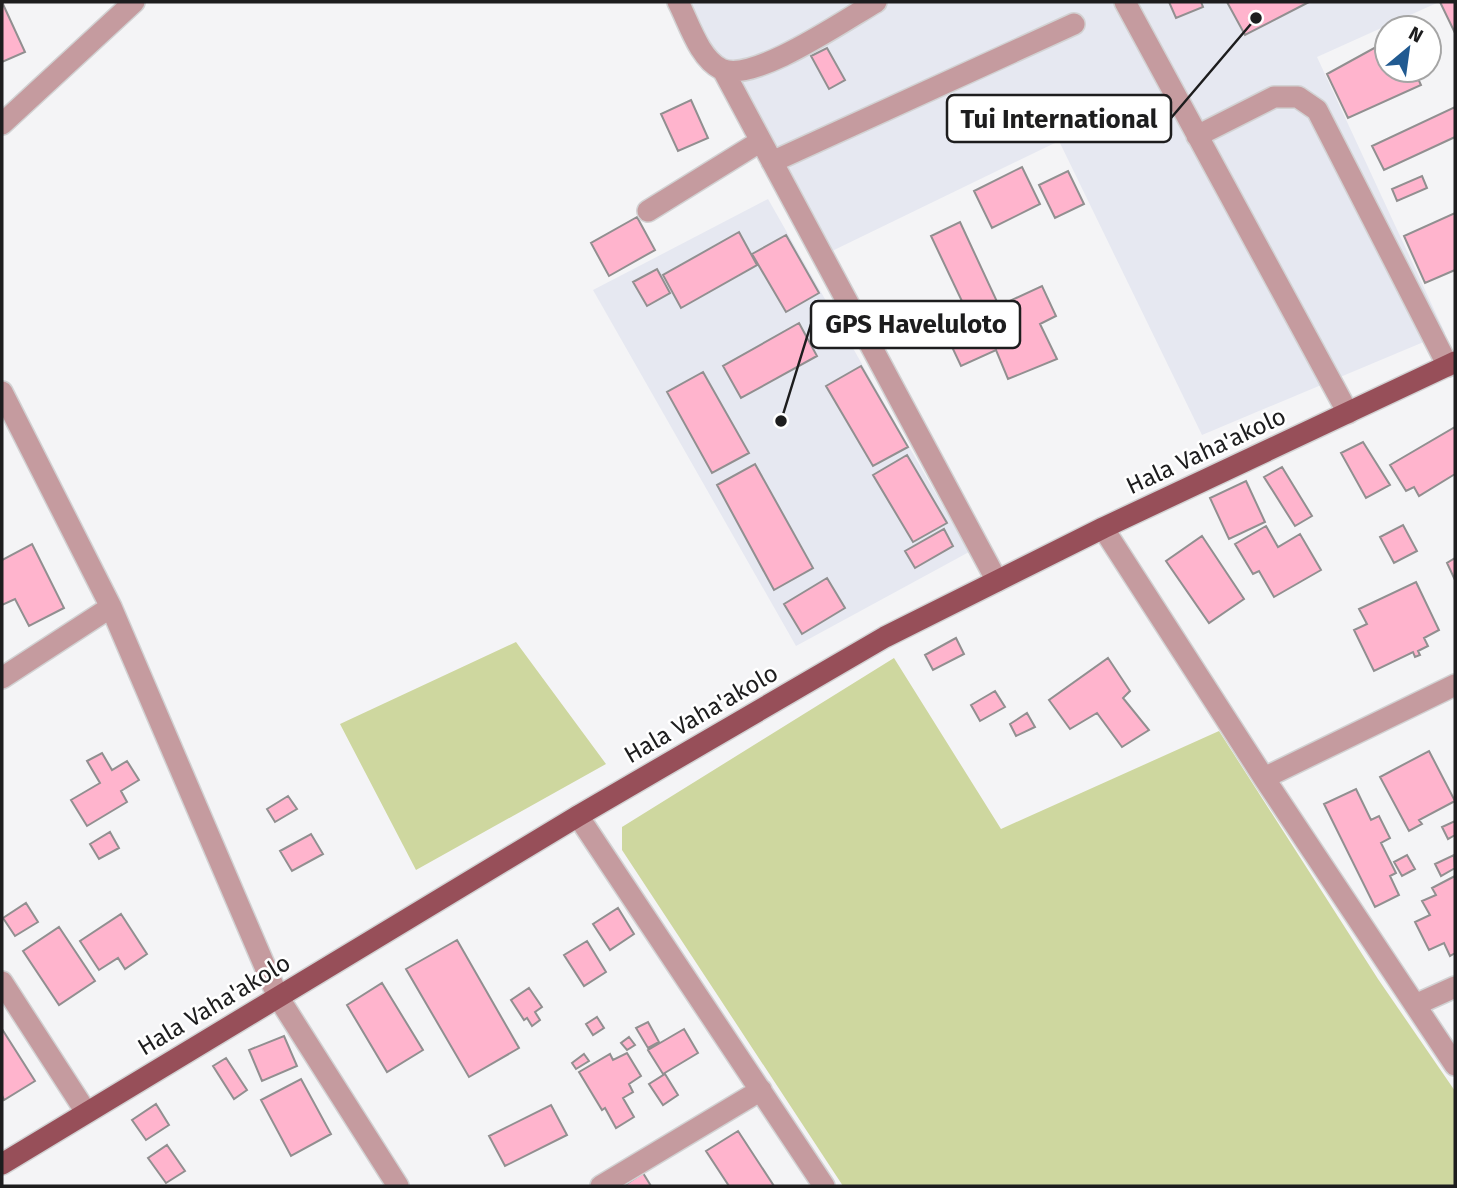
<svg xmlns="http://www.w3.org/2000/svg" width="1457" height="1188" font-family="'Fira Sans',sans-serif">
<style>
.built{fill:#e6e8f1}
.green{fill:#ced79f}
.building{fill:#ffb4cd;stroke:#918f90;stroke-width:2}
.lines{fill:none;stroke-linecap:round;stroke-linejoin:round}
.minor-casing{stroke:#d2d2d3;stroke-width:24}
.major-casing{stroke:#d2d2d3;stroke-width:24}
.minor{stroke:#c59b9f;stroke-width:21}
.major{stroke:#974f59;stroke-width:21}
.labels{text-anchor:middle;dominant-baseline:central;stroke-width:5;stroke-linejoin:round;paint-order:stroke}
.street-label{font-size:24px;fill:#1d1d1e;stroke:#fff}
.leader{fill:none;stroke:#1d1d1e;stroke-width:2.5}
.callout-dot{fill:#1d1d1e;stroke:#fff;stroke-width:2.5}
.callout{fill:#fff;stroke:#1d1d1e;stroke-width:2.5}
.callout-label{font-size:26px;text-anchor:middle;font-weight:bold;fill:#1d1d1e}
</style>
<rect width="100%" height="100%" fill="#f4f4f6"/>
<path class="built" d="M 686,2 L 1439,2 L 1317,57 L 1445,333 L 1202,435 L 1059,141 L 830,252 L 749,116 Z
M 768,199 L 969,552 L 796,646 L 593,290 Z"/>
<path class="green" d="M 516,642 L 606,764 L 416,870 L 340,724 Z
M 894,658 L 1001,829 L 1219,731 L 1378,979 L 1455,1091 L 1455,1186 L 843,1186 L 622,850 L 622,827 Z"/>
<path class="building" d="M 2,2 L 25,52 L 2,62 Z
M 1169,2 L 1201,2 L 1203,7 L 1176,18 Z
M 1227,2 L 1309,2 L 1245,35 Z
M 1440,2 L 1455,2 L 1455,33 Z
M 1387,29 L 1387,37 L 1382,40 L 1378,36 Z
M 1387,41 L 1387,70 L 1414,70 L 1421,85 L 1348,118 L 1327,74 Z
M 827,48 L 845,80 L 829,89 L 811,56 Z
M 691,100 L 708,138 L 678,151 L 661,114 Z
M 1455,107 L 1455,137 L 1384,170 L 1372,146 Z
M 1022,167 L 1040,204 L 992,228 L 974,191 Z
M 1068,171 L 1084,204 L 1055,218 L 1039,185 Z
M 1422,176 L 1427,188 L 1397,201 L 1392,189 Z
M 1455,213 L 1455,270 L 1425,283 L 1404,236 Z
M 637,217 L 655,250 L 609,276 L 591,243 Z
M 960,222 L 999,306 L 1042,286 L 1056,316 L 1040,324 L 1057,359 L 1008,379 L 996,350 L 961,366 L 944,330 L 970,318 L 931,236 Z
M 739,232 L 757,265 L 681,308 L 663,275 Z
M 786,235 L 819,293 L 786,312 L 752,254 Z
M 657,269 L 670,293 L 647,306 L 633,282 Z
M 799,323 L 817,356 L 741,398 L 723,366 Z
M 861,366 L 908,447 L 873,466 L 826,386 Z
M 703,372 L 749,453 L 712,473 L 667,392 Z
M 1455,427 L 1455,474 L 1419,496 L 1414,487 L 1406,491 L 1390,465 Z
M 1363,442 L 1390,485 L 1366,498 L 1341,453 Z
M 907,455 L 947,523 L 913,542 L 873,475 Z
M 755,464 L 813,568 L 774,590 L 717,485 Z
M 1282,467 L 1312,516 L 1295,526 L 1264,477 Z
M 1246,481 L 1265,522 L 1229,539 L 1210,498 Z
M 1403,525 L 1417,551 L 1394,563 L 1380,537 Z
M 1266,526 L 1278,547 L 1300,534 L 1321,570 L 1274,597 L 1259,571 L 1253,574 L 1235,544 Z
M 944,529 L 953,546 L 915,568 L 905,551 Z
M 1202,536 L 1244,599 L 1209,623 L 1166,561 Z
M 32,544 L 64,608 L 29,626 L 15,599 L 2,605 L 2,560 Z
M 1455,558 L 1455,580 L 1447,563 Z
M 827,578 L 845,608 L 802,634 L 784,604 Z
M 1416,582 L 1439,630 L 1424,638 L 1428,646 L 1418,651 L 1420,655 L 1415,657 L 1413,652 L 1374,671 L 1354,630 L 1367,624 L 1359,609 Z
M 956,638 L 964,654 L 933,670 L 925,655 Z
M 1108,658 L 1130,691 L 1123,698 L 1149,730 L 1122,747 L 1097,713 L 1070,729 L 1049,700 Z
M 995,691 L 1005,707 L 980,721 L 971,705 Z
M 1027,713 L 1035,727 L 1016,736 L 1010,724 Z
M 1429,751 L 1455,801 L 1419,820 L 1422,824 L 1409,831 L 1380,777 Z
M 102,753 L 112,770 L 127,761 L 139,780 L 121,791 L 127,802 L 87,826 L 71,800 L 100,783 L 87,761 Z
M 1356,789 L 1371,820 L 1379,816 L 1390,838 L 1381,843 L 1396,873 L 1390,876 L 1399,895 L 1375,907 L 1324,804 Z
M 288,796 L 297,809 L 275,822 L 267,809 Z
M 1455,821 L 1455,835 L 1448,839 L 1442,827 Z
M 110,832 L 119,848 L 99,859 L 90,844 Z
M 311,834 L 323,854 L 292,871 L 280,851 Z
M 1407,855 L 1415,869 L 1402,876 L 1394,862 Z
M 1454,855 L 1455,868 L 1441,876 L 1435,864 Z
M 1455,876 L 1455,953 L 1450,956 L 1444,943 L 1429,950 L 1415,922 L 1430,915 L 1422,901 L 1436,895 L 1432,888 Z
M 26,903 L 38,922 L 15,936 L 3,918 Z
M 618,908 L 634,934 L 610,950 L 593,924 Z
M 121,914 L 147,954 L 125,969 L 118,958 L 99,970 L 80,941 Z
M 59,927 L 95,981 L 59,1005 L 23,951 Z
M 457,940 L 519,1048 L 469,1077 L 406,969 Z
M 587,941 L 606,972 L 584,986 L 564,955 Z
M 382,983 L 423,1050 L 387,1072 L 347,1005 Z
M 529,988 L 542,1007 L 535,1012 L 540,1020 L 532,1026 L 527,1018 L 524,1020 L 511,1000 Z
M 597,1017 L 604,1028 L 593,1035 L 586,1024 Z
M 648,1022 L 659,1042 L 648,1048 L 636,1028 Z
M 2,1029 L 35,1081 L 4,1100 L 2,1095 Z
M 684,1029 L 698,1053 L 663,1074 L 648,1050 Z
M 284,1036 L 297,1066 L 262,1081 L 249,1050 Z
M 629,1037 L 635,1045 L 627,1050 L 621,1043 Z
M 627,1053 L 641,1076 L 629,1084 L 633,1092 L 623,1098 L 634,1117 L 616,1128 L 605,1108 L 602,1110 L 579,1072 L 610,1054 L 613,1060 Z
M 584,1054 L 589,1061 L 576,1069 L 572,1063 Z
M 226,1058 L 247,1090 L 234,1099 L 213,1066 Z
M 665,1074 L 678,1095 L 663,1105 L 649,1084 Z
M 301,1079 L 331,1134 L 291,1156 L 261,1100 Z
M 156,1104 L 169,1125 L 146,1140 L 132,1120 Z
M 551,1105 L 567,1135 L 505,1166 L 489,1136 Z
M 738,1131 L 774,1186 L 729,1186 L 706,1151 Z
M 167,1145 L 185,1171 L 166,1183 L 148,1158 Z
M 643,1173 L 651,1186 L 627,1186 L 625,1185 Z"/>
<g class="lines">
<g class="minor-casing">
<path id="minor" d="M 678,2 C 689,23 699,58 721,69 C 753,84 846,19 876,2
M 1125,2 L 1348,413
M 723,70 L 997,581
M 2,124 L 134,2
M 1197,136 L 1274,97 L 1298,97 L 1317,110 L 1448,366
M 772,162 L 1074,24
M 648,211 L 761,141
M 2,392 L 111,607 L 278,997 L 398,1186
M 1103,528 L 1264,778 L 1455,1065
M 2,678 L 111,607
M 1264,778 L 1455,685
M 578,816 L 824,1186
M 2,982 L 86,1112
M 1415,1005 L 1455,987
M 601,1186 L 761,1090"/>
</g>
<g class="major-casing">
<path id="major" d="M 2,1164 L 578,816 L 885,637 L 1103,528 L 1455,362"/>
</g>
<use href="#minor" class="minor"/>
<use href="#major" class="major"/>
</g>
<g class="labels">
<g class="street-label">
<text transform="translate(1206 451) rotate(-25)">Hala Vaha'akolo</text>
<text transform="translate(701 714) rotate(-30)">Hala Vaha'akolo</text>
<text transform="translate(214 1005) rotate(-31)">Hala Vaha'akolo</text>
</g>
</g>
<path class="leader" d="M1256 18L1171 118M781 421L811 324"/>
<g class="callout-dot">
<circle cx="1256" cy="18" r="7"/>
<circle cx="781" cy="421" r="7"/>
</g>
<g class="callout">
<rect x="947" y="95" width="224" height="47" rx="7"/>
<rect x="811" y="301" width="209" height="47" rx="7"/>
</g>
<g class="callout-label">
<text x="1059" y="128">Tui International</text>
<text x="916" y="333">GPS Haveluloto</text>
</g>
<rect width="1457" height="1188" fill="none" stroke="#1d1d1e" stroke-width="7"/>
<g transform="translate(1408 49) rotate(29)"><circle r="33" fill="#ffffff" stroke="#a5a5a5" stroke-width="2"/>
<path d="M0-5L12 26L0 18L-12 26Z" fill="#215a91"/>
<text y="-10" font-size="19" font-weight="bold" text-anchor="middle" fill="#1d1d1e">N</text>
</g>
</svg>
